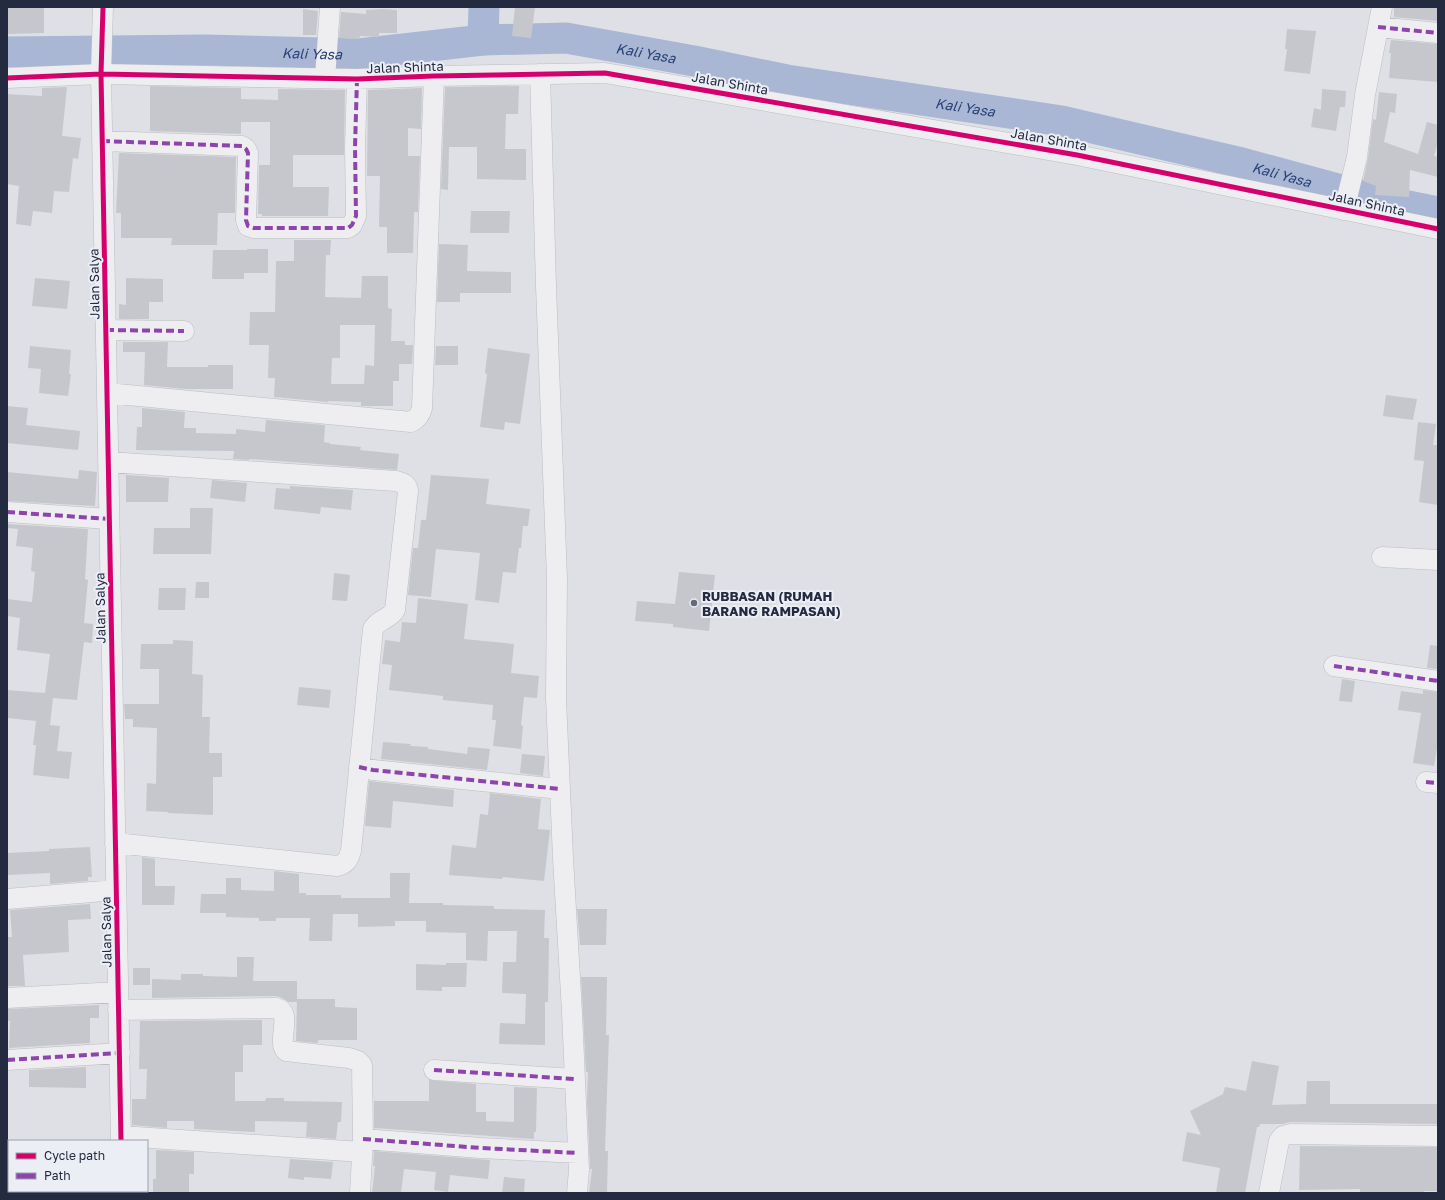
<svg xmlns="http://www.w3.org/2000/svg" width="1445" height="1200" font-family="'Golos Text',sans-serif">
<style>
.lines{fill:none;stroke-linecap:round;stroke-linejoin:round}
.river{stroke:#a9b7d4;stroke-width:31}
.building{fill:#c5c7cd;fill-rule:evenodd}
.minor-casing{stroke:#bbbdc2;stroke-width:21}
.minor{stroke:#eeeef1;stroke-width:20}
.quiet{stroke:#8e44ad;stroke-width:4;stroke-dasharray:8 4;stroke-linecap:butt}
.cycleway-casing{stroke:#ebeef5;stroke-width:8}
.cycleway{stroke:#d6006c;stroke-width:5}
.poi-dot{fill:#656a79;stroke:#ebeef5;stroke-width:1.5}
.labels{text-anchor:middle;dominant-baseline:central;stroke-width:4;stroke-linejoin:round;paint-order:stroke}
.street-label{font-size:13px;fill:#242a3f;stroke:#ebeef5}
.poi-label{font-size:13px;font-weight:bold;fill:#242a3f;stroke:#ebeef5;text-anchor:start}
.water-label{font-size:14px;font-style:italic;fill:#2a4277;stroke:#ebeef5}
</style>
<rect width="100%" height="100%" fill="#dee0e5"/>
<g class="lines">
<g class="river">
<path d="M 483,40 L 484,7"/>
<path id="s1" d="M 7,52 L 206,50 L 359,54 L 483,40 L 566,38 L 694,61 L 787,80 L 1062,121 L 1238,162 L 1378,200 L 1438,212"/>
</g>
</g>
<path class="building" d="M 7,7 L 44,7 L 44,33 L 7,34 Z
M 515,7 L 535,7 L 531,38 L 512,36 Z
M 1394,7 L 1438,7 L 1438,21 L 1394,17 Z
M 303,9 L 318,11 L 316,35 L 303,35 Z
M 383,9 L 397,10 L 397,33 L 379,33 L 379,37 L 360,36 L 359,39 L 339,38 L 341,12 L 366,14 L 366,10 Z
M 1287,29 L 1316,31 L 1310,74 L 1284,71 L 1287,49 L 1285,49 Z
M 1391,40 L 1438,44 L 1438,82 L 1389,78 L 1391,53 L 1389,53 Z
M 150,86 L 241,88 L 241,99 L 278,100 L 278,89 L 345,90 L 344,155 L 293,155 L 293,187 L 329,187 L 328,216 L 262,216 L 262,214 L 258,214 L 259,165 L 270,165 L 270,122 L 241,122 L 241,134 L 150,131 Z
M 519,86 L 518,114 L 506,114 L 505,149 L 526,149 L 526,180 L 477,179 L 477,147 L 449,147 L 448,190 L 441,189 L 445,87 Z
M 67,87 L 62,136 L 81,138 L 78,159 L 73,158 L 69,192 L 54,191 L 52,213 L 33,211 L 31,226 L 16,224 L 19,186 L 7,184 L 7,94 L 42,96 L 42,88 Z
M 422,88 L 421,129 L 408,128 L 408,156 L 420,156 L 418,212 L 414,212 L 413,253 L 387,253 L 387,227 L 379,227 L 380,176 L 367,176 L 368,90 Z
M 1322,89 L 1346,91 L 1345,107 L 1340,107 L 1336,131 L 1311,127 L 1314,108 L 1321,110 Z
M 1379,92 L 1397,94 L 1395,113 L 1390,112 L 1384,142 L 1418,154 L 1427,122 L 1438,125 L 1438,142 L 1434,156 L 1438,157 L 1438,177 L 1410,170 L 1409,197 L 1375,195 L 1376,186 L 1363,181 L 1368,158 L 1373,119 L 1376,120 Z
M 119,153 L 236,157 L 235,213 L 218,213 L 217,245 L 171,245 L 172,238 L 121,238 L 121,213 L 116,213 Z
M 471,211 L 510,211 L 509,233 L 470,233 Z
M 294,240 L 331,240 L 330,255 L 326,255 L 325,297 L 361,298 L 362,276 L 388,276 L 388,308 L 392,309 L 391,341 L 405,341 L 405,345 L 413,345 L 412,364 L 399,364 L 399,381 L 393,381 L 393,406 L 361,406 L 361,402 L 328,401 L 328,402 L 274,397 L 275,378 L 268,378 L 269,345 L 249,345 L 250,312 L 275,312 L 276,261 L 294,261 ZM 340,325 L 375,325 L 374,366 L 365,365 L 364,384 L 331,384 L 332,358 L 340,358 Z
M 439,244 L 468,245 L 467,271 L 511,272 L 511,293 L 460,293 L 460,302 L 437,302 Z
M 247,249 L 268,249 L 268,273 L 244,273 L 244,279 L 212,279 L 213,250 L 247,250 Z
M 35,278 L 70,281 L 67,309 L 32,306 Z
M 126,278 L 163,279 L 163,302 L 149,302 L 149,319 L 119,319 L 119,304 L 126,305 Z
M 123,342 L 168,342 L 167,367 L 208,367 L 208,365 L 233,365 L 233,389 L 185,389 L 144,385 L 145,352 L 123,352 Z
M 30,346 L 71,350 L 69,374 L 71,374 L 68,396 L 39,393 L 41,369 L 28,368 Z
M 436,346 L 458,346 L 458,365 L 435,365 Z
M 488,348 L 530,354 L 520,424 L 505,422 L 504,430 L 480,427 L 487,374 L 485,373 Z
M 1386,395 L 1417,399 L 1413,420 L 1383,416 Z
M 7,406 L 28,408 L 26,425 L 80,431 L 78,450 L 7,443 Z
M 142,408 L 185,412 L 184,428 L 196,428 L 196,433 L 236,434 L 236,429 L 265,432 L 266,420 L 325,425 L 324,442 L 330,443 L 330,444 L 361,447 L 360,450 L 399,454 L 397,470 L 249,459 L 249,460 L 233,459 L 234,451 L 136,450 L 137,427 L 142,427 Z
M 1418,422 L 1436,424 L 1433,445 L 1438,445 L 1438,505 L 1419,502 L 1424,461 L 1414,460 Z
M 79,470 L 97,472 L 95,506 L 7,501 L 7,472 L 78,479 Z
M 126,475 L 169,478 L 168,502 L 126,502 Z
M 431,475 L 489,479 L 486,504 L 530,509 L 528,526 L 523,526 L 521,548 L 519,548 L 516,573 L 503,572 L 499,603 L 475,600 L 480,553 L 436,549 L 431,597 L 408,595 L 413,548 L 418,548 L 421,520 L 426,520 Z
M 212,480 L 247,483 L 245,502 L 210,498 Z
M 290,486 L 353,490 L 351,510 L 321,507 L 320,514 L 274,509 L 276,488 L 290,489 Z
M 190,508 L 213,508 L 211,554 L 153,554 L 154,528 L 190,528 Z
M 7,524 L 88,529 L 85,579 L 88,580 L 84,623 L 93,624 L 92,643 L 84,642 L 77,700 L 53,698 L 50,725 L 60,726 L 57,751 L 72,752 L 69,779 L 33,775 L 36,745 L 33,745 L 36,721 L 7,718 L 7,690 L 45,693 L 50,654 L 17,650 L 20,618 L 7,616 L 7,599 L 32,602 L 35,572 L 31,571 L 33,548 L 16,546 L 18,529 L 7,528 Z
M 679,572 L 715,575 L 709,631 L 673,627 L 673,624 L 635,621 L 637,601 L 675,604 Z
M 334,573 L 350,575 L 347,601 L 332,600 Z
M 196,582 L 209,582 L 209,598 L 195,598 Z
M 159,588 L 186,588 L 185,610 L 158,610 Z
M 418,598 L 468,604 L 464,639 L 514,644 L 511,673 L 539,676 L 537,698 L 524,697 L 521,725 L 523,726 L 521,749 L 493,746 L 496,720 L 492,720 L 493,705 L 443,700 L 443,696 L 389,690 L 392,665 L 382,664 L 385,640 L 400,642 L 402,622 L 416,623 Z
M 173,640 L 193,641 L 192,674 L 203,675 L 202,717 L 210,717 L 209,753 L 222,753 L 222,777 L 213,777 L 213,815 L 168,813 L 168,812 L 146,811 L 147,783 L 156,784 L 157,728 L 133,727 L 133,719 L 125,719 L 124,704 L 159,704 L 159,669 L 140,669 L 141,644 L 173,644 Z
M 1430,645 L 1438,646 L 1438,669 L 1427,668 Z
M 1342,679 L 1355,681 L 1352,702 L 1339,701 Z
M 299,687 L 331,690 L 329,708 L 297,705 Z
M 1423,690 L 1438,692 L 1438,743 L 1434,766 L 1413,763 L 1421,713 L 1398,710 L 1401,691 L 1423,694 Z
M 383,742 L 411,744 L 410,746 L 428,747 L 428,749 L 467,754 L 468,747 L 490,749 L 487,770 L 381,759 Z
M 522,754 L 545,756 L 543,776 L 520,773 Z
M 369,781 L 454,790 L 453,807 L 393,801 L 391,828 L 365,826 Z
M 490,793 L 541,799 L 538,829 L 550,830 L 544,881 L 503,877 L 502,879 L 449,875 L 452,845 L 476,848 L 480,814 L 488,815 Z
M 90,847 L 92,877 L 88,877 L 88,881 L 50,884 L 50,873 L 7,875 L 7,853 L 49,851 L 49,849 Z
M 142,857 L 155,859 L 155,886 L 175,886 L 174,905 L 142,905 Z
M 274,871 L 299,874 L 299,893 L 306,893 L 306,895 L 341,895 L 341,898 L 390,898 L 390,873 L 410,873 L 409,903 L 443,903 L 443,905 L 494,906 L 494,909 L 545,910 L 544,938 L 549,938 L 548,1002 L 545,1002 L 545,1045 L 499,1044 L 500,1023 L 525,1024 L 526,994 L 502,993 L 503,962 L 516,962 L 517,931 L 488,931 L 487,961 L 466,960 L 466,933 L 426,932 L 426,921 L 395,921 L 395,926 L 358,927 L 358,914 L 333,914 L 332,941 L 309,941 L 310,918 L 276,918 L 276,921 L 259,921 L 259,918 L 226,917 L 226,913 L 200,913 L 201,894 L 226,894 L 226,878 L 241,878 L 241,890 L 274,891 Z
M 90,904 L 91,919 L 68,920 L 69,952 L 23,955 L 25,986 L 7,986 L 7,937 L 12,937 L 10,910 Z
M 577,909 L 607,909 L 606,945 L 580,945 Z
M 237,957 L 254,957 L 253,981 L 297,981 L 297,1002 L 288,1002 L 282,998 L 276,996 L 152,998 L 152,979 L 181,980 L 181,974 L 203,974 L 203,976 L 237,977 Z
M 446,963 L 467,963 L 466,987 L 442,987 L 442,991 L 416,990 L 416,964 L 446,965 Z
M 133,968 L 150,968 L 150,985 L 133,985 Z
M 581,977 L 607,977 L 606,1035 L 609,1035 L 605,1151 L 608,1151 L 607,1193 L 589,1193 L 592,1169 L 590,1169 L 587,1101 L 588,1072 L 586,1072 Z
M 297,999 L 335,999 L 335,1007 L 357,1008 L 357,1040 L 318,1040 L 318,1043 L 296,1041 Z
M 99,1005 L 99,1018 L 90,1018 L 90,1043 L 9,1048 L 10,1021 L 7,1021 L 7,1009 Z
M 262,1020 L 262,1045 L 243,1045 L 243,1072 L 235,1072 L 235,1101 L 265,1101 L 266,1098 L 284,1098 L 284,1101 L 342,1102 L 341,1122 L 338,1122 L 336,1139 L 306,1137 L 307,1122 L 255,1121 L 255,1132 L 194,1129 L 194,1121 L 167,1121 L 167,1128 L 132,1125 L 132,1099 L 146,1099 L 147,1069 L 139,1069 L 140,1021 Z
M 1252,1061 L 1279,1066 L 1272,1105 L 1306,1104 L 1307,1081 L 1330,1081 L 1330,1104 L 1438,1104 L 1438,1124 L 1290,1122 L 1283,1124 L 1260,1124 L 1259,1127 L 1257,1127 L 1245,1193 L 1216,1193 L 1220,1168 L 1182,1161 L 1187,1132 L 1201,1135 L 1190,1111 L 1223,1094 L 1225,1087 L 1246,1091 Z
M 86,1067 L 86,1088 L 29,1087 L 29,1070 Z
M 429,1080 L 476,1084 L 476,1112 L 486,1112 L 486,1121 L 514,1122 L 514,1087 L 537,1088 L 536,1132 L 534,1132 L 534,1139 L 374,1128 L 374,1101 L 429,1101 Z
M 1300,1146 L 1438,1147 L 1438,1191 L 1424,1191 L 1424,1193 L 1360,1193 L 1360,1189 L 1299,1190 Z
M 156,1150 L 194,1152 L 194,1174 L 189,1174 L 189,1193 L 153,1193 L 153,1179 L 156,1179 Z
M 374,1151 L 490,1160 L 488,1179 L 450,1175 L 448,1192 L 434,1190 L 436,1172 L 404,1169 L 401,1193 L 372,1193 L 375,1166 L 373,1166 Z
M 290,1159 L 333,1162 L 331,1179 L 304,1177 L 304,1180 L 288,1178 Z
M 504,1177 L 525,1179 L 524,1193 L 502,1193 Z"/>
<g class="lines">
<g class="minor-casing">
<path id="minor" d="M 103,7 L 101,74 L 121,1141
M 1378,27 L 1438,33
M 540,74 L 546,286 L 557,579 L 556,698 L 563,858 L 572,1012 L 579,1170 L 577,1193
M 7,78 L 101,74 L 357,79 L 434,76 L 605,73 L 1077,155 L 1438,229
M 325,78 L 330,7
M 102,141 L 242,146 L 246,149 L 248,153 L 246,220 L 248,226 L 254,228 L 348,228 L 352,225 L 356,216 L 355,147 L 357,79
M 1344,210 L 1357,157 L 1365,95 L 1382,7
M 106,330 L 184,331
M 107,393 L 411,422 C 418,418 420,415 422,408 L 434,76
M 108,462 L 396,481 C 402,483 407,483 408,491 L 395,610 C 390,619 378,619 373,629 L 351,851 C 348,860 346,864 337,866 L 115,843
M 7,512 L 109,519
M 1382,557 L 1438,560
M 1334,666 L 1438,681
M 359,767 L 373,770 L 560,789
M 1426,782 L 1438,783
M 7,899 L 116,890
M 7,998 L 118,992
M 118,1010 L 276,1008 C 294,1013 276,1041 286,1051 L 349,1058 L 358,1061 L 362,1065 L 363,1139 L 360,1193
M 7,1060 L 120,1053
M 434,1070 L 575,1079
M 121,1136 L 362,1152
M 363,1139 L 481,1148 L 578,1153
M 123,1191 L 123,1193
M 1269,1193 L 1279,1141 L 1283,1136 L 1290,1134 L 1438,1136"/>
</g>
<use href="#minor" class="minor"/>
<path class="quiet" d="M 1378,27 L 1438,33
M 102,141 L 242,146 L 246,149 L 248,153 L 246,220 L 248,226 L 254,228 L 348,228 L 352,225 L 356,216 L 355,147 L 357,79
M 106,330 L 184,331
M 7,512 L 109,519
M 1334,666 L 1438,681
M 359,767 L 373,770 L 560,789
M 1426,782 L 1438,783
M 7,1060 L 120,1053
M 434,1070 L 575,1079
M 363,1139 L 481,1148 L 578,1153"/>
<g class="cycleway-casing">
<path id="cycleway" d="M 103,7 L 101,74 L 121,1141
M 7,78 L 101,74 L 357,79 L 434,76 L 605,73 L 1077,155 L 1438,229"/>
</g>
<use href="#cycleway" class="cycleway"/>
</g>
<circle class="poi-dot" cx="694" cy="603" r="4"/>
<g class="labels">
<g class="street-label">
<text transform="translate(405 67) rotate(-2)">Jalan Shinta</text>
<text transform="translate(730 83) rotate(10)">Jalan Shinta</text>
<text transform="translate(1049 139) rotate(10)">Jalan Shinta</text>
<text transform="translate(1367 203) rotate(12)">Jalan Shinta</text>
<text transform="translate(94 284) rotate(-91)">Jalan Salya</text>
<text transform="translate(100 608) rotate(-91)">Jalan Salya</text>
<text transform="translate(106 932) rotate(-91)">Jalan Salya</text>
</g>
<g class="poi-label">
<text x="702" y="596">RUBBASAN (RUMAH<tspan x="702" dy="15">BARANG RAMPASAN)</tspan></text>
</g>
<g class="water-label">
<text stroke="none"><textPath href="#s1" startOffset="305">Kali Yasa</textPath></text>
<text stroke="none"><textPath href="#s1" startOffset="641">Kali Yasa</textPath></text>
<text stroke="none"><textPath href="#s1" startOffset="965">Kali Yasa</textPath></text>
<text stroke="none"><textPath href="#s1" startOffset="1289">Kali Yasa</textPath></text>
</g>
</g>
<rect width="1445" height="1200" fill="none" stroke="#242a3f" stroke-width="16"/>
<rect x="8" y="1140" width="140" height="52" fill="#ebeef5" stroke="#9ba0ac"/>
<rect x="16" y="1153" width="20" height="6" fill="#d6006c" stroke="#9ba0ac"/>
<text x="44" y="1160" font-size="12" fill="#242a3f">Cycle path</text>
<rect x="16" y="1173" width="20" height="6" fill="#8e44ad" stroke="#9ba0ac"/>
<text x="44" y="1180" font-size="12" fill="#242a3f">Path</text>
</svg>
